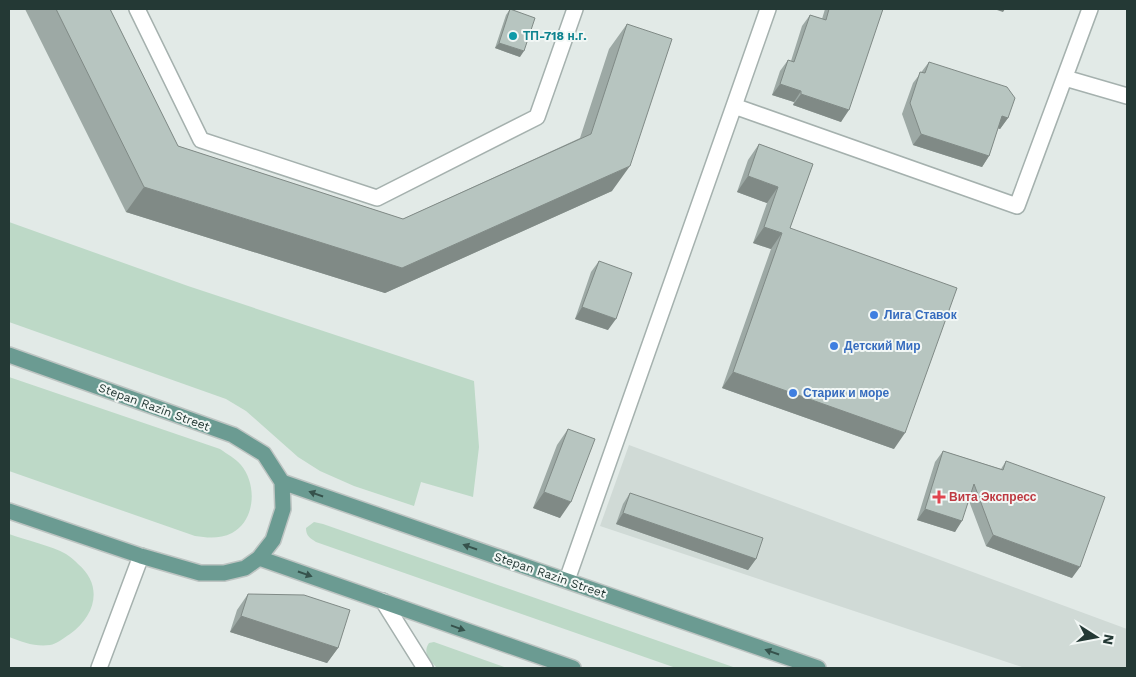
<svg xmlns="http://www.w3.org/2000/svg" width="1136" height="677" font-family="'Work Sans',sans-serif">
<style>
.built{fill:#d0dad6}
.green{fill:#bdd9c7}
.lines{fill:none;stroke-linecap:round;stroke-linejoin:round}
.minor-casing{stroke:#a5b1ae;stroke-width:18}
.major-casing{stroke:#bdc4c2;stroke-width:18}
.minor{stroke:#fff;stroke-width:15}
.major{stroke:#6b9b92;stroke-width:15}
.wall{fill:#9da9a5}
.shaded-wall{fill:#808a86}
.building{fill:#b7c5c0;stroke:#808a86}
.oneway{fill:#36524c}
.culture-dot{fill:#0f9aa8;stroke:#f2f7f5;stroke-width:2}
.shop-dot{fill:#3f7fe0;stroke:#f2f7f5;stroke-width:2}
.health-dot{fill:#e0444e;stroke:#f2f7f5;stroke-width:2}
.labels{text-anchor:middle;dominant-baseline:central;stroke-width:4;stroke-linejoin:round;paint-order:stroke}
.culture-label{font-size:12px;font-weight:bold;fill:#0d838f;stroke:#f2f7f5;text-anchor:start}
.shop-label{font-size:12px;font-weight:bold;fill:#366cbe;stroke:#f2f7f5;text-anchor:start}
.street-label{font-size:12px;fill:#243935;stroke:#f2f7f5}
.health-label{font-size:12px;font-weight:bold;fill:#be3a42;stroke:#f2f7f5;text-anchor:start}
</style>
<rect width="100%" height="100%" fill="#e2eae7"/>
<path class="built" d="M 629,445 L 1127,629 L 1127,668 L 1025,668 L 600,526 Z"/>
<path class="green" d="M 9,222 L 188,286 L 474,381 L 479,447 L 473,497 L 421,482 L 414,506 L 354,486 L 320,471 L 298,457 L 246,411 L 226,399 L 9,322 Z
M 9,377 L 220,449 C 227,454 235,458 241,465 C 257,484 256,520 232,533 C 220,539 208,538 195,536 L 9,471 Z
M 314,522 L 323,524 L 736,668 L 676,668 L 316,542 C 310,538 306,536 306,528 Z
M 9,534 C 25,540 52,546 66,554 C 71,557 75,561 78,564 C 104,586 95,616 70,634 C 64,638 56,644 50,645 C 35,647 22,642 9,637 Z
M 434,642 L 507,668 L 437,668 C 430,661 422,653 429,643 Z"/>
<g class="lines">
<g class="minor-casing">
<path id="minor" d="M 137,9 L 201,140 L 377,198 L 537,117 L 575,9
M 1065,78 L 1127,96
M 734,106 L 768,9
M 567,580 L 734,106 L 1017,206 L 1090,9
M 383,601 L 425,668
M 99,668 L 141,556"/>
</g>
<g class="major-casing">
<path id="major" d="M 9,355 L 233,435 L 264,454 L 282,482 L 283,509 L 273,540 L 259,558 L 245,568 L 224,573 L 200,573 L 141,556 L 9,511
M 282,482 L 818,668
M 259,558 L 573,668"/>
</g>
<use href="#minor" class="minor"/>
<use href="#major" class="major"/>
</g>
<path class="wall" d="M 25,9 L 110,9 L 178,146 L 403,219 L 580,138 L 609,49 L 627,24 L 612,191 L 385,293 L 126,212 Z
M 510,9 L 520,57 L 495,48 L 506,15 Z
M 825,9 L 883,9 L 841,122 L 793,105 L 794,102 L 772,95 L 780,71 L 788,60 L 791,61 L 802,26 L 810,15 L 822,19 Z
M 929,62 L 1008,118 L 1000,129 L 998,128 L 989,156 L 982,167 L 913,145 L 902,114 L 913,83 Z
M 759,144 L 813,164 L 790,228 L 894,449 L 722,388 L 771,249 L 753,243 L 767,203 L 737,192 L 748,160 Z
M 599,261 L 608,330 L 575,319 L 591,272 Z
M 568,429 L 560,518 L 533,508 L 557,445 Z
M 943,451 L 1001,469 L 1006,461 L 1072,578 L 986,546 L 969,501 L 955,532 L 917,520 L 935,462 Z
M 630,493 L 756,559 L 748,570 L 616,524 L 623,504 Z
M 248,594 L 338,648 L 327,663 L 230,632 L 237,610 Z"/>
<path class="shaded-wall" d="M 994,9 L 1005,9 L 1003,12 Z
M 499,43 L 524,51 L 520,57 L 495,48 Z
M 780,84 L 801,91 L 794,102 L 772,95 Z
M 801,94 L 849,110 L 841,122 L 793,105 Z
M 1002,116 L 1008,118 L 1000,129 L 994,127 Z
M 921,134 L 989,156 L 982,167 L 913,145 Z
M 630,166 L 612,191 L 385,293 L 126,212 L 144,187 L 402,268 Z
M 748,176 L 778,187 L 767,203 L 737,192 Z
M 764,227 L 782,233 L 771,249 L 753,243 Z
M 582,307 L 616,319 L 608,330 L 575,319 Z
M 733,372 L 905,433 L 894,449 L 722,388 Z
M 544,492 L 571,502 L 560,518 L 533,508 Z
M 925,509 L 962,521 L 955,532 L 917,520 Z
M 623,513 L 756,559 L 748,570 L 616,524 Z
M 993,535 L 1080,567 L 1072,578 L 986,546 Z
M 241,616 L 338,648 L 327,663 L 230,632 Z"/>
<path class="building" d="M 56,9 L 110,9 L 178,146 L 403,219 L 591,134 L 627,24 L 672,39 L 630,166 L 402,268 L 144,187 Z
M 510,9 L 535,18 L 524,51 L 499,43 Z
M 829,9 L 883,9 L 849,110 L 801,94 L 801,91 L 780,84 L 788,60 L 794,62 L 810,15 L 826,20 Z
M 929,62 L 1007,87 L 1015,98 L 1008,118 L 1002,116 L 989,156 L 921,134 L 910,103 L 920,72 L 925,73 Z
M 759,144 L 813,164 L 790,228 L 957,288 L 905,433 L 733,372 L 782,233 L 764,227 L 778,187 L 748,176 Z
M 599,261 L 632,273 L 616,319 L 582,307 Z
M 568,429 L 595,439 L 571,502 L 544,492 Z
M 943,451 L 1003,470 L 1006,461 L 1105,497 L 1080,567 L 993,535 L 974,484 L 962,521 L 925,509 Z
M 630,493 L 763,538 L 756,559 L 623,513 Z
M 248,594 L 304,595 L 350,610 L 338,648 L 241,616 Z"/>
<defs><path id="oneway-solid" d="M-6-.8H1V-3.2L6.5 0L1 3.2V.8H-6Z" transform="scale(1.25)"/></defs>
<g class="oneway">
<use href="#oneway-solid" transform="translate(316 494) rotate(-161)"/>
<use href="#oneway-solid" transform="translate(470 547) rotate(-161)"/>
<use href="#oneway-solid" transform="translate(305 574) rotate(19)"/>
<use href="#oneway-solid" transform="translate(458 628) rotate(20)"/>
<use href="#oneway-solid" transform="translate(772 652) rotate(-161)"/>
</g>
<circle class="culture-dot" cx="513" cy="36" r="5"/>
<g class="shop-dot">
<circle cx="874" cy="315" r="5"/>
<circle cx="834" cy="346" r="5"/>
<circle cx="793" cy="393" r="5"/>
</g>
<path class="health-dot" d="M936.5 489.5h5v5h5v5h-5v5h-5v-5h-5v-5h5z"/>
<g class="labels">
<g class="culture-label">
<text x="523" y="36">ТП-718 н.г.</text>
</g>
<g class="shop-label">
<text x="884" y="315">Лига Ставок</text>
<text x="844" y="346">Детский Мир</text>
<text x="803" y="393">Старик и море</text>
</g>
<g class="street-label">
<text transform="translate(154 407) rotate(20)">Stepan Razin Street</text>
<text transform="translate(550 575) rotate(19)">Stepan Razin Street</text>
</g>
<g class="health-label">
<text x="949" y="497">Вита Экспресс</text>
</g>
</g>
<rect width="1136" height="677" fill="none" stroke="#243935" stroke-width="20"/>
<g transform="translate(1096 637) rotate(101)" stroke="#f2f7f5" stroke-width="4" paint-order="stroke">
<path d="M0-4L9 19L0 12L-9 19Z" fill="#243935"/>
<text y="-8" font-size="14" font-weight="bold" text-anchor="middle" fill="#243935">N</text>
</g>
</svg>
